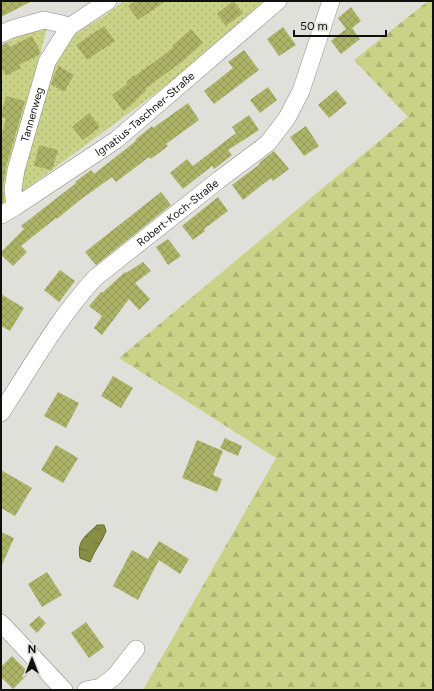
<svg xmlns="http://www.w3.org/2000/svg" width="434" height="691" font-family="Figtree,sans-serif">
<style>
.grass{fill:url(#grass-dots)}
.forest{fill:url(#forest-firs)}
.water{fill:url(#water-ripples);stroke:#636832}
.building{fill:url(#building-cross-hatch)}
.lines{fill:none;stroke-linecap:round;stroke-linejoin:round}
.minor-casing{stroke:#8b8c86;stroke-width:18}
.minor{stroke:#fff;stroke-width:17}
.labels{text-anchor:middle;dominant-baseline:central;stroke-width:3;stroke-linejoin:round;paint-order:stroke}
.street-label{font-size:11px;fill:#10110e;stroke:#dfe0d9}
</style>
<defs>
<pattern id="grass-dots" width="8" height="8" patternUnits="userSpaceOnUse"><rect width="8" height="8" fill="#cad287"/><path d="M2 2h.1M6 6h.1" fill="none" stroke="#acb373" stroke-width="1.8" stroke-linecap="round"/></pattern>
<pattern id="forest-firs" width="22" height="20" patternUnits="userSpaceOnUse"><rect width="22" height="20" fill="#cad287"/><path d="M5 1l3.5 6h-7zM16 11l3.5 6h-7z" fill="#acb373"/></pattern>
<pattern id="water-ripples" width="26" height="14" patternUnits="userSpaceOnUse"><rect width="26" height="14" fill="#878d42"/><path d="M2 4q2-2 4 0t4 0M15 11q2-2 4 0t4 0" fill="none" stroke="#6d7236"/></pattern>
<pattern id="building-cross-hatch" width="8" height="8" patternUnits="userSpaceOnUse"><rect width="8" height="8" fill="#acb367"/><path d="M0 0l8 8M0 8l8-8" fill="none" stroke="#939958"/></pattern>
</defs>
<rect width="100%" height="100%" fill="#dfe0d9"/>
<path class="grass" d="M 124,1 L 264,1 L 167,85 L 22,192 L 20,184 L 53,62 L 75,34 L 107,14 Z
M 47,29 L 32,82 L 4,205 L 1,206 L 1,46 L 22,34 Z"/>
<path class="forest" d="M 428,1 L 433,1 L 433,690 L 143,690 L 276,458 L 119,358 L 408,117 L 354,60 Z"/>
<path class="water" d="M 97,525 L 104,525 L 106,531 C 102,542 94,551 90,562 L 80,558 C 77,540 85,537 97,525 Z"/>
<path class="building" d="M 1,1 L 32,1 L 1,17 Z
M 136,1 L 166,1 L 138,20 L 128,6 Z
M 233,1 L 243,13 L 226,26 L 217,14 Z
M 351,7 L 361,21 L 352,28 L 360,39 L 341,54 L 331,41 L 346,29 L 338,18 Z
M 104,26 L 115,41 L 87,60 L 76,45 Z
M 283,27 L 296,45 L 279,56 L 267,39 Z
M 191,29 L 203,43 L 184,60 L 145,89 L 146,91 L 136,99 L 137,100 L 123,111 L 112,95 L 127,84 L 126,82 L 134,75 L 135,76 L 173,48 L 172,46 Z
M 32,36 L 41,53 L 39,55 L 19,65 L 21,68 L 6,76 L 1,67 L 1,46 L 7,42 L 10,47 Z
M 244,50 L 259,70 L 214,104 L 204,91 L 233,68 L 228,62 Z
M 59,66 L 74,75 L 64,92 L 51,84 L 54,75 Z
M 268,87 L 277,100 L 260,113 L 250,100 Z
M 336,90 L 347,103 L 329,118 L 318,105 Z
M 6,96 L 25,101 L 6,167 L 3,188 L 4,202 L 1,203 L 1,138 L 6,118 L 1,117 L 1,115 Z
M 188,103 L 199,120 L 166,144 L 168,146 L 151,159 L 149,157 L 116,182 L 112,177 L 80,200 L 57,219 L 56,218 L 21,246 L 27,252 L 13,266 L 1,255 L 1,252 L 24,229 L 21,226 L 76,183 L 75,182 L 91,170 L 94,174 L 136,141 L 135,140 L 152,126 L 153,128 Z
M 89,113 L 100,127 L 83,140 L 72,127 Z
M 249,115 L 259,130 L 228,150 L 232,155 L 214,169 L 212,166 L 183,189 L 170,173 L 187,159 L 193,166 L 236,133 L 232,127 Z
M 306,126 L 319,146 L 304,156 L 290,137 Z
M 39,145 L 58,150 L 52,170 L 34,166 Z
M 274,151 L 289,169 L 273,181 L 271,178 L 243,200 L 232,185 L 260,164 L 259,163 Z
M 161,192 L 171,205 L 96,265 L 85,252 Z
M 218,197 L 228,211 L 204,229 L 205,231 L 193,240 L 182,226 Z
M 168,239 L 181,256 L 168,265 L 156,247 Z
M 143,262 L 151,271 L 135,283 L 150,299 L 139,310 L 129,299 L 102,335 L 94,328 L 102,316 L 89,306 L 101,292 L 102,293 L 125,272 L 126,273 Z
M 60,270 L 75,281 L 59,302 L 44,290 Z
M 1,294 L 24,308 L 10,331 L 1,326 Z
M 113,376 L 133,388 L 121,408 L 101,396 Z
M 58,392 L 79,403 L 66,428 L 44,416 Z
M 225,438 L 242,446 L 238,456 L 220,448 Z
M 197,440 L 223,451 L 213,475 L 222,479 L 217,492 L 182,478 Z
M 56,445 L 78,458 L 63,483 L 41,470 Z
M 1,470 L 32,488 L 15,516 L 1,508 Z
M 1,532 L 14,538 L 1,567 Z
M 159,541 L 189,559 L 180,574 L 159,560 L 138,600 L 113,586 L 132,550 L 148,559 Z
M 47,572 L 62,595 L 42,607 L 28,584 Z
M 39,616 L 46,623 L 37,633 L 29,625 Z
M 86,622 L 104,647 L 89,658 L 71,633 Z
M 12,656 L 29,673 L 13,689 L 1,677 L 1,667 Z"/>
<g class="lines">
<g class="minor-casing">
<g id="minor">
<path d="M 1,34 L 12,29 L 44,20 L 62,24 L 69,27"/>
<path id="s1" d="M 15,207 L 13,189 L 16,170 L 47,62 L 69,27 L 108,1"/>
<path id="s2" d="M 1,215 L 15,207 L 116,140 L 278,1"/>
<path id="s3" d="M 1,413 C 31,367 58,318 95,278 L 220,179 L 268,143 L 287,118 L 301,91 L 331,1"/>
<path d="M 1,623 L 64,690"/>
<path d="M 86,690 L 101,687 L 115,676 L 136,649"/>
</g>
</g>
<use href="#minor" class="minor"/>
</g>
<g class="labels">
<g class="street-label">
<text stroke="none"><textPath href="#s1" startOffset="95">Tannenweg</textPath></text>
<text stroke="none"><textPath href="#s2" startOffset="176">Ignatius-Taschner-Straße</textPath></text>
<text stroke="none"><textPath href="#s3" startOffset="270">Robert-Koch-Straße</textPath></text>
</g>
</g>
<rect width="434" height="691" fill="none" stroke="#10110e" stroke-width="4"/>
<g transform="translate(32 659)" stroke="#dfe0d9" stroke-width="3" paint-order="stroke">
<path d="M0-3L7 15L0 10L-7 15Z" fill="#10110e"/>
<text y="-6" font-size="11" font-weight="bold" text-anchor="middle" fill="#10110e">N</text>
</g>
<path d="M294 30v6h92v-6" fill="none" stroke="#10110e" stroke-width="2"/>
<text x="300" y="30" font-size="12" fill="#10110e" stroke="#dfe0d9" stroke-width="3" paint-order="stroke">50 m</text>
</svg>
